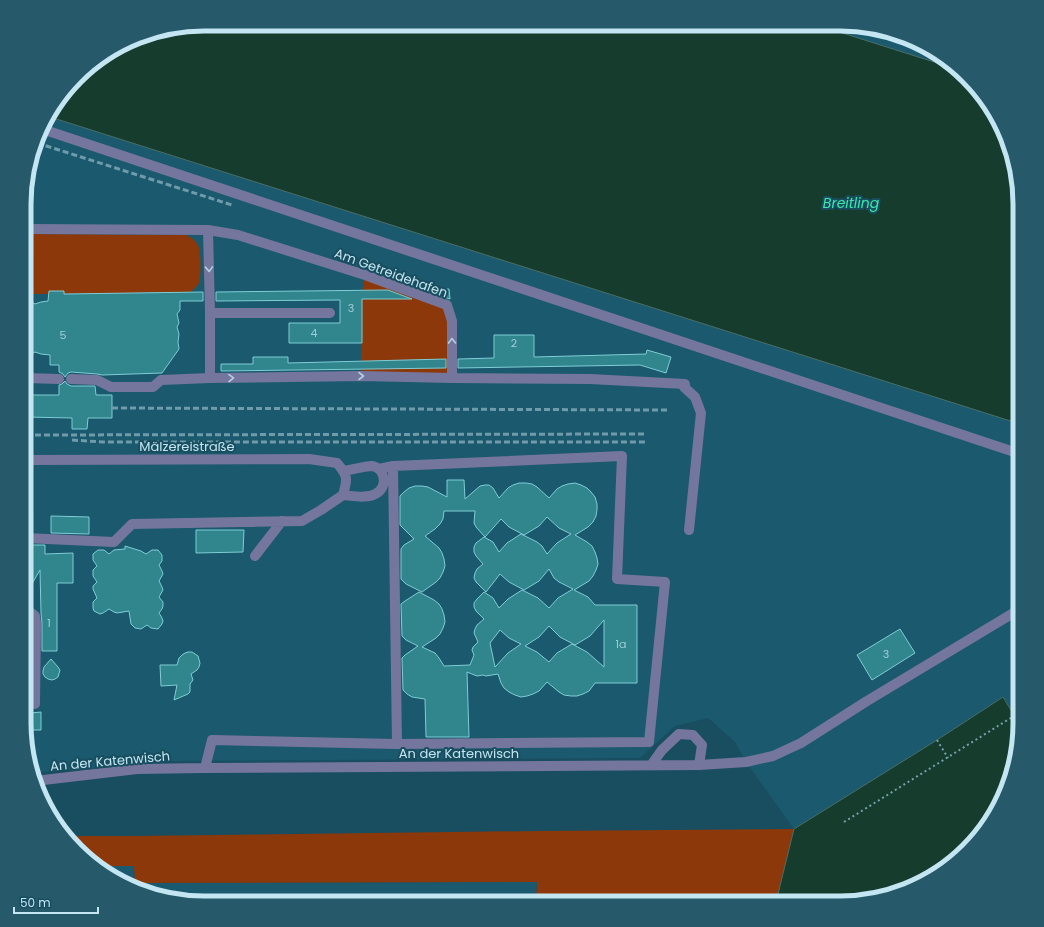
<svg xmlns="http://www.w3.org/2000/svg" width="1044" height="927" font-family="Poppins,sans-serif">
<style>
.built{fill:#1a596e}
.green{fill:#8c380a}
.water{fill:#153c2c;stroke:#4a6f67}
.building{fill:#31858d;stroke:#7fcdd5;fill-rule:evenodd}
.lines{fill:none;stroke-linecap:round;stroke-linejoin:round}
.path{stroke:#75a0ae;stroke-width:2;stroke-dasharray:2 3;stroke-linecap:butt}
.minor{stroke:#75769d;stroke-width:10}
.rail{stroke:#709baa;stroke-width:3;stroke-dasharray:6 3;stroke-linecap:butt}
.oneway{stroke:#b4cfe1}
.labels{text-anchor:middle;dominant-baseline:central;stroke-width:4;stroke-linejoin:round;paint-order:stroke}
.number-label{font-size:11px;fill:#9fcdd9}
.street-label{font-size:13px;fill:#c4e5f2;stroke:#184e5f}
.water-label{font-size:14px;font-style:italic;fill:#3de8aa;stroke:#184e5f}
.rim{fill:none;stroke:#c4e5f2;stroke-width:5}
</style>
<rect width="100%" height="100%" fill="#184e5f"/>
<path class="built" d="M 814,24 L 852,24 L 919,42 L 953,68 Z
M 47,116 L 1020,424 L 1020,725 L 1002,697 L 937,740 L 794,829 L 746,762 L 735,742 L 708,718 L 675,726 L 640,758 L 173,761 L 33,773 L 24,735 L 27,169 Z
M 101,866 L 134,866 L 135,883 L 537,882 L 536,903 L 204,903 L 125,885 Z"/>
<path class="green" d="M 27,234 L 186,235 C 192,238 197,241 199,248 C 201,253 201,279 199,283 C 197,287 193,290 190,292 L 64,294 L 64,291 L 49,291 L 49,294 L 27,294 Z
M 365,275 L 447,305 L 452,378 L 361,376 L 362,293 Z
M 794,829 L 778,894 L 765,903 L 536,903 L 537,882 L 135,883 L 134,866 L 101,866 L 69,842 L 65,836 L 134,836 L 540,831 Z"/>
<path class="water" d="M 204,24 L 814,24 L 953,68 L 975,85 L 1006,135 L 1020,192 L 1020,424 L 47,116 L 85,69 L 146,34 Z
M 1003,697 L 1020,725 L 1006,792 L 959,858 L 909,889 L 852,903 L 765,903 L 778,894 L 794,829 L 937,740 Z"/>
<path class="building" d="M 449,289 L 450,299 L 424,290 Z
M 388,290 L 412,299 L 362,299 L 362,343 L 289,343 L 289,323 L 340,323 L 340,300 L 216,301 L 216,292 Z
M 49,291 L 64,291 L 64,294 L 203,292 L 203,301 L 180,301 L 180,310 L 177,314 L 179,323 L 177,327 L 179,334 L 178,342 L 179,349 L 162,373 L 102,375 L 97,374 L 71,372 L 68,373 L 65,377 L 63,374 L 59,372 L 59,365 L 50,365 L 50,355 L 41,354 L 35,352 L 26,357 L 27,299 L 35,304 L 41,302 L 48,301 Z
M 494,335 L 534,335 L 534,357 L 646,354 L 647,350 L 671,357 L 666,373 L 640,365 L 458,368 L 458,359 L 494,358 Z
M 253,357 L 288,357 L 288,363 L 446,359 L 446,368 L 221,371 L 221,364 L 253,364 Z
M 65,381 L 67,384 L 71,386 L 95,386 L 96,395 L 112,395 L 112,418 L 88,418 L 87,429 L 72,429 L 72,418 L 26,417 L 26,395 L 59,395 L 59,385 L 62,384 Z
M 447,480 L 464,480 L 465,499 L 480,486 L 485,485 L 489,485 L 493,488 L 499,498 L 508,488 L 513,485 L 519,483 L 526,483 L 532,484 L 537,487 L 549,498 L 557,489 L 562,486 L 568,484 L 575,483 L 581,485 L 587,488 L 591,492 L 595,497 L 597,504 L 597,510 L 596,516 L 593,522 L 588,527 L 575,535 L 587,542 L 592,546 L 595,552 L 597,558 L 598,564 L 596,570 L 593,576 L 589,581 L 574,590 L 588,597 L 595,605 L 637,605 L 637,683 L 595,683 L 589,691 L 583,694 L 577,696 L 571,696 L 564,695 L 559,692 L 547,682 L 539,691 L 533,694 L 527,696 L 521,697 L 515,695 L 509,692 L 504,688 L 501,683 L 498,674 L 486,676 L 483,675 L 477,676 L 467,672 L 469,737 L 426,737 L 425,699 L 412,697 L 407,694 L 403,690 L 402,658 L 405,655 L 418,646 L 406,640 L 402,636 L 401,604 L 405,601 L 419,592 L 434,600 L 439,604 L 442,609 L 444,615 L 445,622 L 443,628 L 440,634 L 436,638 L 422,647 L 435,653 L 439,658 L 444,666 L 470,665 L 474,655 L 472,650 L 473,647 L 478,642 L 474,633 L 475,629 L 477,625 L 484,619 L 476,611 L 474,607 L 474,603 L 477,599 L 484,592 L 493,598 L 499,608 L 508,599 L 522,590 L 538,598 L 549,608 L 558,598 L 573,589 L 559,582 L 554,578 L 549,569 L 539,581 L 524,590 L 509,582 L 500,574 L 486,592 L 476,582 L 474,578 L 475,573 L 477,569 L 483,564 L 476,556 L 474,552 L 474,547 L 476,543 L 484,537 L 493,542 L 499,552 L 507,543 L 521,534 L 537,542 L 542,546 L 547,554 L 557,543 L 571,534 L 559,528 L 547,517 L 539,526 L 524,535 L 509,527 L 501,519 L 485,537 L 476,527 L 474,523 L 475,511 L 444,511 L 443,519 L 440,524 L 435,529 L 425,536 L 439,548 L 442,553 L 444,559 L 445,566 L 443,572 L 440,578 L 436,582 L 422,592 L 406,584 L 401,579 L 401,549 L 404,545 L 414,539 L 400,525 L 400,496 L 404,492 L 409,488 L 415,486 L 422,486 L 428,487 L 447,497 ZM 604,620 L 604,667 L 587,652 L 572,644 L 557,653 L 549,662 L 537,652 L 525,646 L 539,637 L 549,626 L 560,637 L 575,645 L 590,636 ZM 500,630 L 509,638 L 521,644 L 508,653 L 495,667 L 490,643 Z
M 51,516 L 89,517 L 89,534 L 51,533 Z
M 196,530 L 244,530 L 243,552 L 196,553 Z
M 25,545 L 45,545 L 45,554 L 73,553 L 73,583 L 57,583 L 57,651 L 42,651 L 42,623 L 41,613 L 40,570 L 25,596 Z
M 125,546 L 141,551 L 146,554 L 152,550 L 158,550 L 162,555 L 162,561 L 159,565 L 162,571 L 163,574 L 159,581 L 162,587 L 163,590 L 159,597 L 163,602 L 163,606 L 162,609 L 159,613 L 162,618 L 163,621 L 162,624 L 158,629 L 151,628 L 147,625 L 141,629 L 135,628 L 131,624 L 129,611 L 117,613 L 114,612 L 109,609 L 103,613 L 100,614 L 94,611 L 93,608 L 93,602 L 97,598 L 93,589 L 93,586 L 97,582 L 93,576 L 93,570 L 97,566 L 93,560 L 93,554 L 98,550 L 104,550 L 109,554 L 114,550 L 125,549 Z
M 900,629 L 915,653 L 872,680 L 857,655 Z
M 188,652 L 192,652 L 198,656 L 200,663 L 199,667 L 197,670 L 191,674 L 193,680 L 190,684 L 190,692 L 188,694 L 174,700 L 177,685 L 161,686 L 160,665 L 177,665 L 179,658 L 182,655 L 185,653 Z
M 51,659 L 58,667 L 60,670 L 58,677 L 55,679 L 52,680 L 48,679 L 45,677 L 43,674 L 43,671 L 44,667 Z
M 41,712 L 41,730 L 24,730 L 24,716 L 31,716 L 31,713 Z"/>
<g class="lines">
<path class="path" d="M 937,740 L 948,758
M 844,822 L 1014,716"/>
<path class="minor" d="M 42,129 L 1020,454
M 27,229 L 208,230 L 238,235 L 365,275 L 447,305 L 452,321 L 452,378
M 208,230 L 210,313 L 210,378 L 361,376 L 452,378 L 590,379 L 685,384 L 684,387 L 695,397 L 701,413 L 689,530
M 210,313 L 330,313
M 26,378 L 59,379
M 71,379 L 97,380 L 111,387 L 153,387 L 161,380 L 210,378
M 26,460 L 309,459 L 337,463 C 349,477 347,480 343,495 C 354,496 368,499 377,493 C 388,486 385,468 372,466 C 366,466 350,470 344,471
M 393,466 L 397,744
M 25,538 L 114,542 L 132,524 L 302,521 L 321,510 L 343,495
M 255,556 L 282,521
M 25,611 L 30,612 L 35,616 L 36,623 L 35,704
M 652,764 L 662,750 L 679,734 L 693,735 L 702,745 L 699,765
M 205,768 L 212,740 L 397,744 L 649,742 L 665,582 L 617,579 L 622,456 L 393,466 L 379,469
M 35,781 L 137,769 L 205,768 L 699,765 L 746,762 L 773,756 L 801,743 L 867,701 L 1015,612 L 1020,616"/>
<path class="rail" d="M 37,143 L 232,205
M 112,408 L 667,410
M 26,435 L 646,434
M 72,440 L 103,442 L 646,442"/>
</g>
<defs><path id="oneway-chevron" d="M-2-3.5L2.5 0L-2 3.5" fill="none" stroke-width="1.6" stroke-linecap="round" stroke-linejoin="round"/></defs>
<g class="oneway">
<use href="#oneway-chevron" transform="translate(209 269) rotate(88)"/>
<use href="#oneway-chevron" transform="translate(452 341) rotate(-91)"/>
<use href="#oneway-chevron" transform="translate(361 376)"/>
<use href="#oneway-chevron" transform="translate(231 378) rotate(-1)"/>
</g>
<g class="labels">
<g class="number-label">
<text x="351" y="308">3</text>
<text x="314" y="333">4</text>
<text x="63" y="335">5</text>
<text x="514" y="343">2</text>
<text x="49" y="623">1</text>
<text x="621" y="644">1a</text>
<text x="886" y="654">3</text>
</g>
<g class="street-label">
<text transform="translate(391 273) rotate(20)">Am Getreidehafen</text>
<text x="187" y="446">Mälzereistraße</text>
<text x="459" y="753">An der Katenwisch</text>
<text transform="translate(110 761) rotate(-5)">An der Katenwisch</text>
</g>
<g class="water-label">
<text x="851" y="203">Breitling</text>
</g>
</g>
<path d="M0 0H1044V927H0ZM204 31H840A173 173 0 0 1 1013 204V723A173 173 0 0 1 840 896H204A173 173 0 0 1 31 723V204A173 173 0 0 1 204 31Z" fill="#265a6b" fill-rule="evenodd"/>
<path class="rim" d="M204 31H840A173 173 0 0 1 1013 204V723A173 173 0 0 1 840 896H204A173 173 0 0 1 31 723V204A173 173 0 0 1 204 31Z"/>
<path d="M14 907v6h84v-6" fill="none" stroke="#c4e5f2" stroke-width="2"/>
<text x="20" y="907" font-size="12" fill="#c4e5f2" stroke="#184e5f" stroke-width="3" paint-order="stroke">50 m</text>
</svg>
